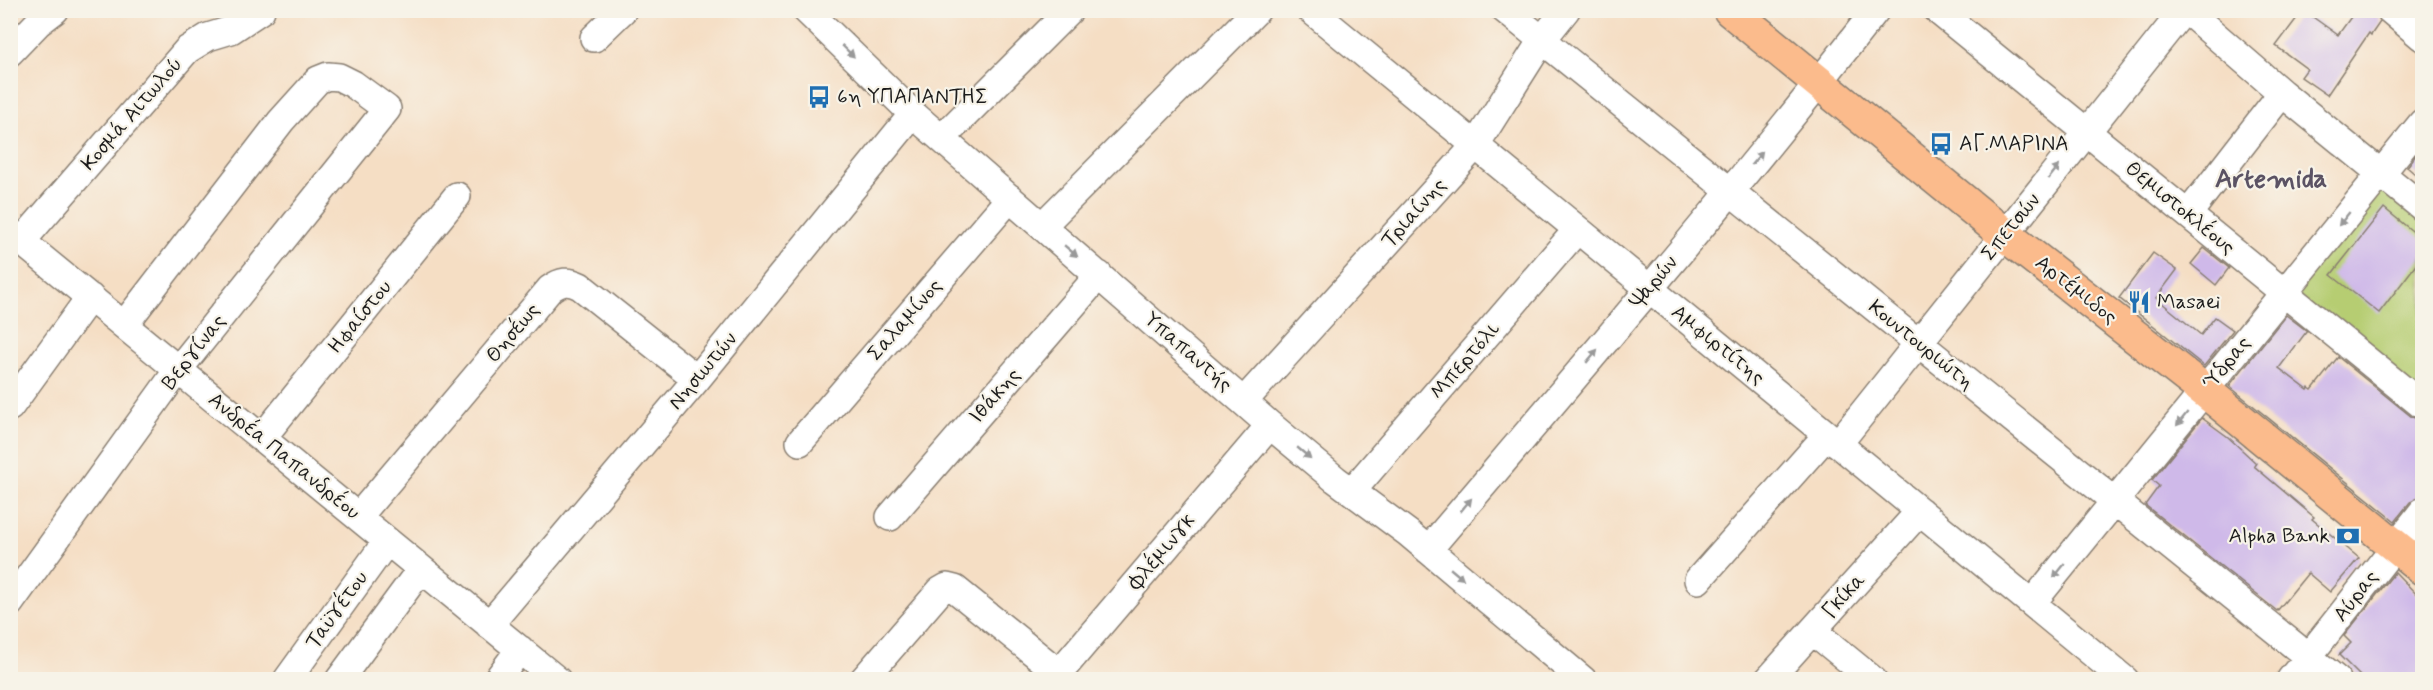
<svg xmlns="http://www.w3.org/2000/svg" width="2433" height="690" font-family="Mynerve,sans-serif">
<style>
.green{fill:#b6cd72;stroke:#697447;stroke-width:1.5}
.building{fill:#cfb9e9}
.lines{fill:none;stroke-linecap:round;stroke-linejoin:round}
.minor-casing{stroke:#887d70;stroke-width:30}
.major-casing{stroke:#887d70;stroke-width:36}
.minor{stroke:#fff;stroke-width:27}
.major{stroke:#fbbb8c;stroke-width:33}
.oneway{fill:#999}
.labels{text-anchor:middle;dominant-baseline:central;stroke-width:4.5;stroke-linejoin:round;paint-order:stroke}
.poi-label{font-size:21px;fill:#1c1c1c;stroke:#f7f3e8;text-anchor:start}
.street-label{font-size:21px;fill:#1c1c1c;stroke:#f7f3e8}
.district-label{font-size:27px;font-weight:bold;fill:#5b5364;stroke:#f7f3e8}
</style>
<rect width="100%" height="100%" fill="#f7f3e8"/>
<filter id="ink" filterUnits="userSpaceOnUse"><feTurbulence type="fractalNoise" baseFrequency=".0167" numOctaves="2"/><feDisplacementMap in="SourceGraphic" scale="12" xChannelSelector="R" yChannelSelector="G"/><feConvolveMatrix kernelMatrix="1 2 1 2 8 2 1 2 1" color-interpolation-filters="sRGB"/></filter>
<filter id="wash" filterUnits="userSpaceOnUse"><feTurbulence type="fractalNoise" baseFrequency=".008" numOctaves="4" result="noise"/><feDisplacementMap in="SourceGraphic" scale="24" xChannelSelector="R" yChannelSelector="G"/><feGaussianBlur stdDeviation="1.35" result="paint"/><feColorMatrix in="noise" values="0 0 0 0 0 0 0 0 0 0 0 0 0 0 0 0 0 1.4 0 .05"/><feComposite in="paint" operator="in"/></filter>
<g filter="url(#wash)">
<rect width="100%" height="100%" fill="#f5dec4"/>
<path class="green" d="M 2375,184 L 2422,221 L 2422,397 L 2289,291 Z"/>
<g id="blocks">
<path class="building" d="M 2303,10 L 2338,35 L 2356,10 L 2375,10 L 2380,22 L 2371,35 L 2369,33 L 2327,95 L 2301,77 L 2307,69 L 2276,46 Z
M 2422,147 L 2422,180 L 2407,167 Z
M 2384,208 L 2422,239 L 2422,257 L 2379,313 L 2331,275 Z
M 2204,248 L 2229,268 L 2216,285 L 2191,264 Z
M 2153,253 L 2177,270 L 2156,298 L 2201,335 L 2215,317 L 2233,330 L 2204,366 L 2119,298 Z
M 2286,315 L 2307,331 L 2279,368 L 2308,390 L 2309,388 L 2312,390 L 2338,357 L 2412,417 L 2422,420 L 2422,497 L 2410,502 L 2395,521 L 2229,386 Z
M 2202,418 L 2228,437 L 2256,463 L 2254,466 L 2314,517 L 2312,519 L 2359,558 L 2330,592 L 2308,573 L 2277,611 L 2145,505 L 2159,486 L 2152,480 Z
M 2395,572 L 2422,600 L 2422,680 L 2364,680 L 2339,655 L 2351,643 L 2344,636 Z"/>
</g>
</g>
<g filter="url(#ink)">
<use href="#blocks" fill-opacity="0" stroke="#887d70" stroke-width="1.5"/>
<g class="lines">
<g class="minor-casing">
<path id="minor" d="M 806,10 L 913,114 L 1270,425 L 1335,479 L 1408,533 L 1583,680
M 1311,10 L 2125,680
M 1505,10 L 2337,680
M 1937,10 L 2422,405
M 2186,10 L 2282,93 L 2422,207
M 2390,10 L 2422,37
M 594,38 L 623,10
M 10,52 L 38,23 L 55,10
M 942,138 L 1070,10
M 2188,214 L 2282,93
M 1042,226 L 1257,10
M 10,232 L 557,680
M 22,241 L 187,50 L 208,37 L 231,30 L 261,10
M 1244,401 L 1475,146 L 1542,40 L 1566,10
M 10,407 L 90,297
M 262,438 L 457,196
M 800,442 L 1010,198
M 1838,444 L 2184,10
M 1352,491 L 1577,230
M 358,517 L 550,289 C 561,281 568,280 580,286 L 697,379
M 890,517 L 1099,275
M 1428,550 C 1579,372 1732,195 1876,10
M 1698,580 L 1827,435
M 10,603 L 178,370 L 387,109 L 353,84 L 339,77 L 328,76 L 318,80 L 281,121 L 124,325
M 2032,603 L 2422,123
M 489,625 L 697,379 L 913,114
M 1813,631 L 1873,680
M 287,680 L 387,541
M 339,680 L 421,569
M 497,680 L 520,649
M 863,680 L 940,591 L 947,587 L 955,589 L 1059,673
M 1053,680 L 1270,425
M 1768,680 L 1920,511
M 2290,680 L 2422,512"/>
</g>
<g class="major-casing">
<path id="major" d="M 1730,10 L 2004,234 L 2205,391 L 2422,568"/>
</g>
<use href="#minor" class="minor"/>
<use href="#major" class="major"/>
</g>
<defs><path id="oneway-solid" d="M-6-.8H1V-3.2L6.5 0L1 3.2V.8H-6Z" transform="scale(1.5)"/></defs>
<g class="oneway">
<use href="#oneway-solid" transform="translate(848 51) rotate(44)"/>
<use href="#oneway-solid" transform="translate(1757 158) rotate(-50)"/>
<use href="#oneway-solid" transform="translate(2054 172) rotate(-51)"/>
<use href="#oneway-solid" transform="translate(2344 219) rotate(129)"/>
<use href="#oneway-solid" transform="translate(1071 251) rotate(40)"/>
<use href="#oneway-solid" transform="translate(1592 356) rotate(-50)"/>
<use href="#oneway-solid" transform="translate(2182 419) rotate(129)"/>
<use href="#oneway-solid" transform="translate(1304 453) rotate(40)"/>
<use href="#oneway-solid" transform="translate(1466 505) rotate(-50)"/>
<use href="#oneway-solid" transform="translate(2059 571) rotate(129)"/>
<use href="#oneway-solid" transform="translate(1457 574) rotate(40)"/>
</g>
</g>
<defs>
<g id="bus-bare" transform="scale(1.8)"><path d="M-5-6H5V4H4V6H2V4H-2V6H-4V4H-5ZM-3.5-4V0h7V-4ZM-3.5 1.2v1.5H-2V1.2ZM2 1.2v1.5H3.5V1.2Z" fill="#1f6fb2" stroke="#f7f3e8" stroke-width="2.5" paint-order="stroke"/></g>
<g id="restaurant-bare" transform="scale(1.8)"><path d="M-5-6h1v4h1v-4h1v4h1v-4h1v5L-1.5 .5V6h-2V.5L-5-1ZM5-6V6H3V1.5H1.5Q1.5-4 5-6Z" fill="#1f6fb2" stroke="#f7f3e8" stroke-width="2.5" paint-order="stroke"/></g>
<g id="bank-bare" transform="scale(1.8)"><path d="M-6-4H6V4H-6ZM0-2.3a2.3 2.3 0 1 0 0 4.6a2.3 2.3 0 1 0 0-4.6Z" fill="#1f6fb2" stroke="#f7f3e8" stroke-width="2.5" paint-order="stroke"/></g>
</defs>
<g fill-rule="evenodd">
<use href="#bus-bare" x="819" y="97"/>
<use href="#bus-bare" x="1941" y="144"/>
<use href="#restaurant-bare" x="2139" y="302"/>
<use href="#bank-bare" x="2348" y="536"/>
</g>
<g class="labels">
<g class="poi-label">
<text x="837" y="97">6η ΥΠΑΠΑΝΤΗΣ</text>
<text x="1959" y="144">ΑΓ.ΜΑΡΙΝΑ</text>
<text x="2157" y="302">Masaei</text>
<text x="2330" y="536" text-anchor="end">Alpha Bank</text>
</g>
<g class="street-label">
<text transform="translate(132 114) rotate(-49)">Κοσμά Αιτωλού</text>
<text transform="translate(2180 208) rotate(39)">Θεμιστοκλέους</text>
<text transform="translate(1414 213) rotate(-48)">Τριαίνης</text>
<text transform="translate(2011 227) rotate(-51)">Σπετσών</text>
<text transform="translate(1654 282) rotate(-50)">Ψαρών</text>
<text transform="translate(2076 290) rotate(38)">Αρτέμιδος</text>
<text transform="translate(360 317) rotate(-51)">Ηφαίστου</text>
<text transform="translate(905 320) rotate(-49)">Σαλαμίνος</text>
<text transform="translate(513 333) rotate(-50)">Θησέως</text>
<text transform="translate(1718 345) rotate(39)">Αμφιρτίτης</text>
<text transform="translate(1921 345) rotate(39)">Κουντουριώτη</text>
<text transform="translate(194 352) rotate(-52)">Βεργίνας</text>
<text transform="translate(1188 352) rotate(41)">Υπαπαντής</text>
<text transform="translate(1465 361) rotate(-49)">Μπερτόλι</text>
<text transform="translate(2227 363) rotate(-51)">Ύδρας</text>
<text transform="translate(703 371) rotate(-50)">Νησιωτών</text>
<text transform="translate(995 396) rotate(-49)">Ιθάκης</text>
<text transform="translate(284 456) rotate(39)">Ανδρέα Παπανδρέου</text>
<text transform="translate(1162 552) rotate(-50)">Φλέμινγκ</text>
<text transform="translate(1844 596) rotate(-48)">Γκίκα</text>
<text transform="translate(2356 596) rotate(-52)">Αύρας</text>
<text transform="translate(337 610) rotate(-54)">Ταϋγέτου</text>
</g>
<g class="district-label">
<text x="2271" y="179">Artemida</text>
</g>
</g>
<rect width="2433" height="690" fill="none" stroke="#f7f3e8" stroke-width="36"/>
</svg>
